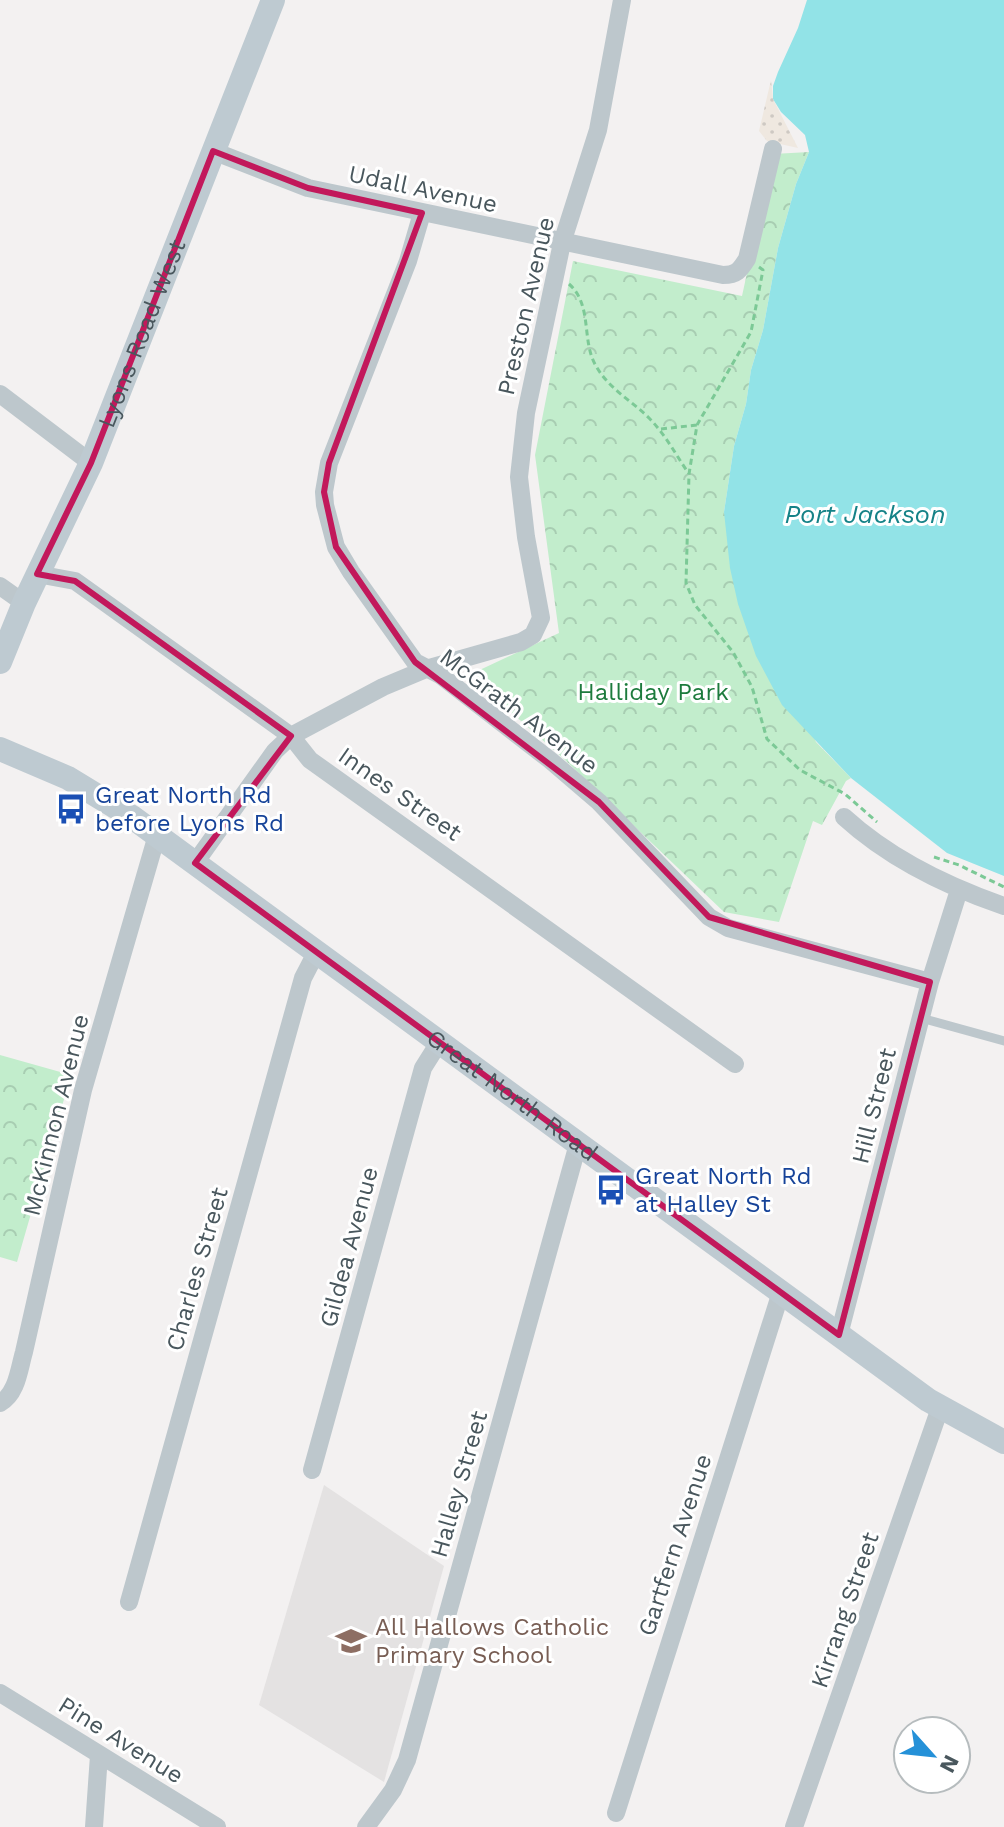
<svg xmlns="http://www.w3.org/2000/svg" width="1004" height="1827" font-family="'Work Sans',sans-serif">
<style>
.education{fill:#e4e2e2}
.forest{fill:url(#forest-crowns)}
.sand{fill:url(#sand-dots)}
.water{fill:#92e3e7}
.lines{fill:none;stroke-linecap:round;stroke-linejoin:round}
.path{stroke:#7cc996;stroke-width:3;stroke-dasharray:6 4;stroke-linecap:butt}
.lane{stroke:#bdc7cc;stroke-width:9}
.street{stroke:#bdc7cc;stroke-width:18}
.secondary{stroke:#becad1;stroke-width:24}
.marked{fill:none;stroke:#c2185b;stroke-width:6;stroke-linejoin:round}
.labels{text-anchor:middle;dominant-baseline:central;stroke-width:6;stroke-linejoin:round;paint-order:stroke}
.street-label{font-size:24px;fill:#49575d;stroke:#fff}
.park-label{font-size:24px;fill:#1d7b3d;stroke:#fff}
.transit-label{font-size:24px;fill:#164399;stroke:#fff;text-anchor:start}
.education-label{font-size:24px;fill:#785e54;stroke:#fff;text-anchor:start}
.water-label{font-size:26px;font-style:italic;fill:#158287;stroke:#fff}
</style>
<defs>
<pattern id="forest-crowns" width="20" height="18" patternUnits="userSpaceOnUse" patternTransform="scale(2)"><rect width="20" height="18" fill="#c2edcc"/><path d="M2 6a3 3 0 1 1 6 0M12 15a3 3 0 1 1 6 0" fill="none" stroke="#a8cdb2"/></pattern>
<pattern id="sand-dots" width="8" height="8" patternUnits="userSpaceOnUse" patternTransform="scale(2)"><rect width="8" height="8" fill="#efe8e0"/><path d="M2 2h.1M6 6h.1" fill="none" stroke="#cec9c3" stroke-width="1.8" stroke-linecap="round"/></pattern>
</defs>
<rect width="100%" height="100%" fill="#f3f1f1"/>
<path class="education" d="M 324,1485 L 444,1566 L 384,1782 L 259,1705 Z"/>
<path class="forest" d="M 809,152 L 796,184 L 778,248 L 763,330 L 751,370 L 746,404 L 734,446 L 724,512 L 816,742 L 851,778 L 846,781 L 822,825 L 813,821 L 779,922 L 724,912 L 564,759 L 469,675 L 559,633 L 535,455 L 573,261 L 742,296 L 773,154 Z
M 0,1055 L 71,1075 L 17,1262 L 0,1257 Z"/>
<path class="sand" d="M 771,80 L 773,99 L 798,148 L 767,141 L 759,131 Z"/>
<path class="water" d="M 807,0 L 1004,0 L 1004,876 L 947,853 L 851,778 L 782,705 L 756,656 L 738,604 L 730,568 L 724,512 L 734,446 L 746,404 L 751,370 L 763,330 L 778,248 L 796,184 L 809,152 L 805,135 L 781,112 L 773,99 L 773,86 L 778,72 L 798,28 Z"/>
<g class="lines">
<path class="path" d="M 759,267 L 763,270 L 751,332 L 697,425 L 689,474 L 686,583 L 695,605 L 733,652 L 752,687 L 767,739 L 800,770 L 845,794 L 877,822
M 569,284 C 593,305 581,341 596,366 C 609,389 631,400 649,418 C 665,434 676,455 689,474
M 661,429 L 697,425
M 934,857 L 959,865 L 1004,887"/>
<path class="lane" d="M 921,1018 L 1004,1041"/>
<path class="street" d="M 213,151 L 308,188 L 723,275 C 737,275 740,270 747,259 L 773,149
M 422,213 L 408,261 L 329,463 L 324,492 L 325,505 L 336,547 L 351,572 L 415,662 L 440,675 L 550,760 L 599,802 L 709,917 L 728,928 L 754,935 L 930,982
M 0,394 L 91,463
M 37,574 L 75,581 L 291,736 L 310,760 L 735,1064
M 0,586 L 24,603
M 844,817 C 890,859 946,886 1004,906
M 195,863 L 275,751 L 291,736 L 383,687 L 426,669 L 521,642 L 533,635 L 541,618 L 526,537 L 519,477 L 526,413 L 562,243 L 598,130 L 622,0
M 839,1335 L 930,982 L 959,890
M 0,1403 C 17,1394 19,1369 24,1352 L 83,1090 L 157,835
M 312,1470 L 423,1068 L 440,1041
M 129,1602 L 303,978 L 317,951
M 0,1693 L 217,1827
M 616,1813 L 781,1292
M 94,1827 L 99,1755
M 366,1827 L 393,1790 L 407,1760 L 578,1144
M 794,1827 L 940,1408"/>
<g class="secondary">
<path id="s1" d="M 0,662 L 24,603 L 91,463 L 273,0"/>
<path id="s2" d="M 0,749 L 68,778 L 132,817 L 928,1400 L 1004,1442"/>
</g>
</g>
<path class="marked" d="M 213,151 L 308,188 L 422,213 L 329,463 L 324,492 L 336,547 L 415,662 L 599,802 L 709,917 L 930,982 L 839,1335 L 195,863 L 291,736 L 75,581 L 37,574 L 91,463 Z"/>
<defs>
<g id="bus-bare" transform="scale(2.4)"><path d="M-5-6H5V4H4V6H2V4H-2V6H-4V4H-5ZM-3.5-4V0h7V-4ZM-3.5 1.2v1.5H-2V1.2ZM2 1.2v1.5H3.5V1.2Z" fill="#1a4fb4" stroke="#fff" stroke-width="2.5" paint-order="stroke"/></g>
<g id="school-bare" transform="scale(2.4)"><path d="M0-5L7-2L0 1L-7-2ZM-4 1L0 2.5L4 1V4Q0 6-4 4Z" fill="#8d6e63" stroke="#fff" stroke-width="2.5" paint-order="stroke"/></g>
</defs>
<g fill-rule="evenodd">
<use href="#bus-bare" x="71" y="809"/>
<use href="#bus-bare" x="611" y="1190"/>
<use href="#school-bare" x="351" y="1641"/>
</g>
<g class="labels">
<g class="street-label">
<text transform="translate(423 189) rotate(12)">Udall Avenue</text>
<text transform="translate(526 306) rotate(-77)">Preston Avenue</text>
<text stroke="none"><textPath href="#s1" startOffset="358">Lyons Road West</textPath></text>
<text transform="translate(519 711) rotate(37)">McGrath Avenue</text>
<text transform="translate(400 794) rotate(35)">Innes Street</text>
<text stroke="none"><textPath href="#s2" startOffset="620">Great North Road</textPath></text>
<text transform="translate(874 1106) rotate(-76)">Hill Street</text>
<text transform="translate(56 1115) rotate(-76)">McKinnon Avenue</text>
<text transform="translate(349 1247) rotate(-75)">Gildea Avenue</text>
<text transform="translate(197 1269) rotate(-74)">Charles Street</text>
<text transform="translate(459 1484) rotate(-74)">Halley Street</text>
<text transform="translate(675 1545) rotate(-72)">Gartfern Avenue</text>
<text transform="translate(845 1610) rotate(-71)">Kirrang Street</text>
<text transform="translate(121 1740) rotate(32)">Pine Avenue</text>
</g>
<g class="park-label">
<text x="653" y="692">Halliday Park</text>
</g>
<g class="transit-label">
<text x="95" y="795">Great North Rd<tspan x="95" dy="28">before Lyons Rd</tspan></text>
<text x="635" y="1176">Great North Rd<tspan x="635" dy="28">at Halley St</tspan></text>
</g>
<g class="education-label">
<text x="375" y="1627">All Hallows Catholic<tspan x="375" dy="28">Primary School</tspan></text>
</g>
<g class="water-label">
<text x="865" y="514">Port Jackson</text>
</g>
</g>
<g transform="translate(932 1755) rotate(117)"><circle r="38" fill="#ffffff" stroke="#b6bcbe" stroke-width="2"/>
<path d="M0-6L14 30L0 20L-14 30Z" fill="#2591d8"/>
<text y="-12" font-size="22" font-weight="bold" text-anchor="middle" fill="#49575d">N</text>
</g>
</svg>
